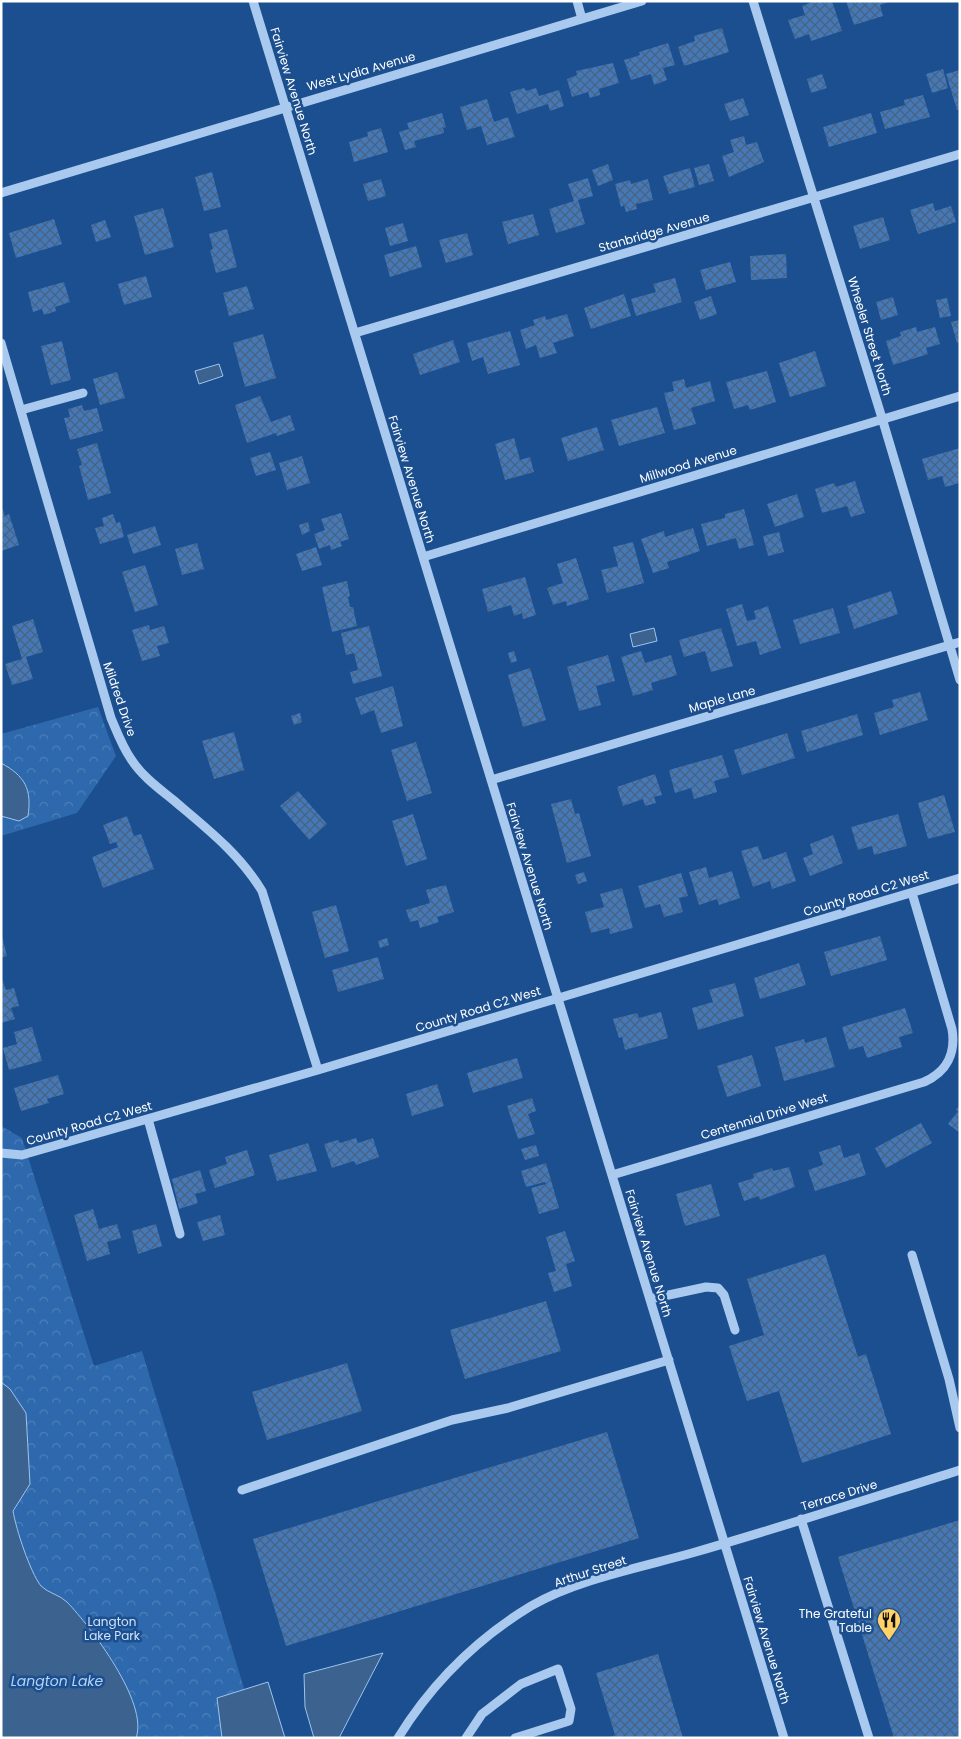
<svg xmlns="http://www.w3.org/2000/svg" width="961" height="1739" font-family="Poppins,sans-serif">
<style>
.park{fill:url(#park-crowns)}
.water{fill:#3c6290;stroke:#9cc4f0}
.building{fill:url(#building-cross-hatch)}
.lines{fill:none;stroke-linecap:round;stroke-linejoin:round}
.minor{stroke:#a9c9ee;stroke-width:9}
.labels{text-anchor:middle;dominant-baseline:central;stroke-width:5;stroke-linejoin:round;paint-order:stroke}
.street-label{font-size:12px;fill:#fff;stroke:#1b4f8f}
.poi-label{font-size:12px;fill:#fff;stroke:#1b4f8f;text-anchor:end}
.park-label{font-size:12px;fill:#cfe3fa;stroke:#1b4f8f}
.water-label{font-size:14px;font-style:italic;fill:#b5d3f5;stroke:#1b4f8f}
</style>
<defs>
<pattern id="park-crowns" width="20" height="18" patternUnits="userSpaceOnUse" patternTransform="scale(1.25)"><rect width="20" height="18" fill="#2e69ad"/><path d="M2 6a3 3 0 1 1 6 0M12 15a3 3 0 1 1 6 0" fill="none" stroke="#4d80b9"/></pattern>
<pattern id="building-cross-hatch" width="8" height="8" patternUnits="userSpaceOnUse" patternTransform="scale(1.25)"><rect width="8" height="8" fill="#4478b7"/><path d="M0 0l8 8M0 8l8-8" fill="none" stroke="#486282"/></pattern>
</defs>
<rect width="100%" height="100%" fill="#1b4f8f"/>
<path class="park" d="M 98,707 L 116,756 L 77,813 L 1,836 L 1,734 Z
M 1,1126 L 22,1138 L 94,1366 L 142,1351 L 259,1738 L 1,1738 Z"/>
<path class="water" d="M 219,364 L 223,376 L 199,384 L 195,371 Z
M 654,628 L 657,641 L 633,647 L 630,634 Z
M 1,763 C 25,776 32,789 28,816 L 19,821 L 1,816 Z
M 1,1382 L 10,1389 L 26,1413 L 30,1484 L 13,1511 C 16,1529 30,1572 41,1586 C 48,1593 60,1595 67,1602 C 91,1627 149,1703 136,1738 L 1,1738 Z
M 383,1653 L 339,1738 L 314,1738 L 305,1707 L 304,1674 Z
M 268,1682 L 285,1738 L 222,1738 L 217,1698 Z"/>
<path class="building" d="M 815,1 L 832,1 L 842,31 L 811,41 L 809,34 L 795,39 L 788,20 L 805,15 L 802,6 Z
M 846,1 L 889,1 L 889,2 L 880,5 L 883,16 L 854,25 Z
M 722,28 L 729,52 L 684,66 L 678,47 L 695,41 L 694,36 Z
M 668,43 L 675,65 L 663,68 L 667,80 L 654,85 L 651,74 L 631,80 L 624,60 L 640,55 L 639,52 Z
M 613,63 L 619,83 L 599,89 L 600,95 L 590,98 L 588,92 L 572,97 L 567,79 L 577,75 L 576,71 Z
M 943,69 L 948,88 L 932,93 L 926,74 Z
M 960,70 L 960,109 L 957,110 L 946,74 Z
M 822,74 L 827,88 L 811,93 L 807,79 Z
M 524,88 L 526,91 L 536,88 L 539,96 L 559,90 L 564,106 L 550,111 L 548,104 L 517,114 L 510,92 Z
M 923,95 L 930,117 L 885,129 L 880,112 L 905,105 L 904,100 Z
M 743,98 L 749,115 L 730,121 L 724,104 Z
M 487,99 L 494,122 L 508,117 L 515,137 L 487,145 L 481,126 L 467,130 L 460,107 Z
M 442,113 L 446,127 L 443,128 L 444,133 L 414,141 L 416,147 L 405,150 L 399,132 L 409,129 L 407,123 Z
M 871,113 L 877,133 L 829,147 L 823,127 Z
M 381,128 L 388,152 L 354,162 L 349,142 L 368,136 L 367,132 Z
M 744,136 L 746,145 L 757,142 L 764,162 L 729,177 L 722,156 L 734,152 L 730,140 Z
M 608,164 L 613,180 L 598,186 L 592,170 Z
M 709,164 L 714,181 L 699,185 L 694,168 Z
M 690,168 L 695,187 L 669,194 L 663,176 Z
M 212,172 L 221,207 L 204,211 L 195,177 Z
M 588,178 L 593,196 L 578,200 L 585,224 L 556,233 L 549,209 L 574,201 L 568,184 Z
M 381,179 L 386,196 L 368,201 L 363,184 Z
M 648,179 L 653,200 L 636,204 L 637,209 L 626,212 L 624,205 L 621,207 L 615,184 L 630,180 L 631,184 Z
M 933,203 L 935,211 L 951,206 L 956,222 L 918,234 L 910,210 Z
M 163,208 L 174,247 L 145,255 L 134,216 Z
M 533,214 L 539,235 L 508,244 L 502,222 Z
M 883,217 L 890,240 L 860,249 L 853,226 Z
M 54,219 L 62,244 L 16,258 L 9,233 Z
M 105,220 L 111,237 L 96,242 L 91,225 Z
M 403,223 L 408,241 L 390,246 L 385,228 Z
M 227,229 L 237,267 L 216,273 L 210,250 L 213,249 L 209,234 Z
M 467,233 L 473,255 L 446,263 L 439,240 Z
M 416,246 L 422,267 L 390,277 L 384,255 Z
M 786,254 L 787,278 L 751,280 L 750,256 Z
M 730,262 L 736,282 L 706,290 L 700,270 Z
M 146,276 L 152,297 L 124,305 L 118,284 Z
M 675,278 L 682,302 L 636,316 L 631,299 L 656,292 L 653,284 Z
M 64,282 L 70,302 L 55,307 L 56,311 L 44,315 L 42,309 L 33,312 L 28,292 Z
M 247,286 L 254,309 L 229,316 L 223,293 Z
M 624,294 L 631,316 L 591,329 L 584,308 Z
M 711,296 L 717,314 L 700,320 L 694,302 Z
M 893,297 L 898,315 L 881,320 L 876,302 Z
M 947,298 L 951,316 L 940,318 L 936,300 Z
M 567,314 L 574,336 L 553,343 L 557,353 L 540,358 L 536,345 L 526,349 L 520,330 L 535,325 L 533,320 L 545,316 L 546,320 Z
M 960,320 L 960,343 L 957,343 L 951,322 Z
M 916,327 L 917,332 L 935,327 L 940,344 L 926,348 L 928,354 L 893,365 L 886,341 L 901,336 L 900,332 Z
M 510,331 L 520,365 L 488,374 L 483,357 L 472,361 L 467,343 Z
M 263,334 L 276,378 L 245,387 L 233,343 Z
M 453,340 L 460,362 L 420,375 L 413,354 Z
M 62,341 L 71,380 L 51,385 L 41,346 Z
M 815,351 L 826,386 L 790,397 L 779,363 Z
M 767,371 L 776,402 L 750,410 L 748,405 L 734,409 L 726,382 Z
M 117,372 L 125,398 L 100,405 L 93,379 Z
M 684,379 L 686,388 L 710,381 L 715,401 L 691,408 L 696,424 L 674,430 L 664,393 L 674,391 L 672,382 Z
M 260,396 L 271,422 L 290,415 L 295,430 L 277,436 L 276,433 L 247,443 L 235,405 Z
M 82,405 L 84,411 L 97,408 L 103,431 L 70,440 L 64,418 L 70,417 L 68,409 Z
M 657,407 L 665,433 L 619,446 L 611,420 Z
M 597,427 L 604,450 L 568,461 L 561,438 Z
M 514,438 L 520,460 L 530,457 L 534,472 L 505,480 L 495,444 Z
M 97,443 L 111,493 L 88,500 L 79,466 L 82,465 L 77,449 Z
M 960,448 L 960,483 L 945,487 L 942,476 L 928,480 L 922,459 Z
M 270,452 L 276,470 L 256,476 L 250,458 Z
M 302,456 L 310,483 L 287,490 L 279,463 Z
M 855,481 L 865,513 L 851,517 L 847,506 L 822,513 L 815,489 L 834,483 L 836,487 Z
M 797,494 L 804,517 L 775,527 L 767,504 Z
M 1,505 L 5,516 L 9,514 L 19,545 L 1,551 Z
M 744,509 L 754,545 L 739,549 L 736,538 L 707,546 L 701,524 L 725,518 L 725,514 Z
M 341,513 L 349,539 L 340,542 L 342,546 L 331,550 L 330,545 L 319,549 L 314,534 L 325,530 L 321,519 Z
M 113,514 L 116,523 L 120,522 L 124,537 L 100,544 L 95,528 L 104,526 L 102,518 Z
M 308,522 L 310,531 L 302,535 L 299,525 Z
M 155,526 L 161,545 L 133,554 L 127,535 Z
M 693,528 L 700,551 L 667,562 L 669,568 L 653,573 L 641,539 L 664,531 L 665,537 Z
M 779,532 L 784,552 L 768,556 L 763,536 Z
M 633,542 L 644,583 L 607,593 L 601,570 L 618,566 L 613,547 Z
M 197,543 L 204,569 L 182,575 L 175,549 Z
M 316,547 L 322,565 L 302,571 L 296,554 Z
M 576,558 L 589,599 L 567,606 L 566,601 L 553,605 L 547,588 L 563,583 L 557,564 Z
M 145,565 L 158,605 L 135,612 L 122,572 Z
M 525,577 L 536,615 L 523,619 L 522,613 L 514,616 L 511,605 L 488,612 L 482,589 Z
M 347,581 L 350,596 L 348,597 L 350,607 L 353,607 L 357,626 L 332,632 L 322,587 Z
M 891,591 L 898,614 L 854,629 L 847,606 Z
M 742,604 L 747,621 L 756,619 L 754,611 L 768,606 L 781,648 L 760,655 L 756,641 L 737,646 L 726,609 Z
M 833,608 L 840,633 L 800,644 L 793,620 Z
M 33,619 L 43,652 L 26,657 L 33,679 L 12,685 L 5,664 L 22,659 L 12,626 Z
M 149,625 L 150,630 L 164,626 L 169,643 L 157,646 L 160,656 L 142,661 L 132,630 Z
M 369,626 L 382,676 L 353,684 L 350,672 L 358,670 L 354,653 L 346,655 L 341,633 Z
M 721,628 L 733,666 L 711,672 L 705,651 L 684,657 L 679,640 Z
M 514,651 L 517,661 L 511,663 L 508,653 Z
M 641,651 L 645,663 L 671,655 L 677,675 L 651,683 L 653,690 L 633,696 L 621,657 Z
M 608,655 L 615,681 L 596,686 L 601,705 L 579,711 L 567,667 Z
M 530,668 L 546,720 L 523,727 L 508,675 Z
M 393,686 L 403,726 L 381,733 L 374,710 L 361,715 L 355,698 Z
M 920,692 L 928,720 L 880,735 L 874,713 L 894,707 L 892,700 Z
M 300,713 L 302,722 L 294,725 L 291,716 Z
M 857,714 L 863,735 L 807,752 L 801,731 Z
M 234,732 L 244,770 L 214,779 L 202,741 Z
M 787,733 L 795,758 L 742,775 L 734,750 Z
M 416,742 L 432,793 L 407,801 L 391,750 Z
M 722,755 L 729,777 L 714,781 L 717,792 L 694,799 L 691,788 L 675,793 L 669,770 Z
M 655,774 L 662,795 L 654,797 L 656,803 L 645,806 L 643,799 L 623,806 L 617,787 Z
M 298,791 L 327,824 L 309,840 L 280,806 Z
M 944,795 L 955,832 L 928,839 L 918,803 Z
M 571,799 L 575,814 L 579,813 L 591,856 L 567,863 L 551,804 Z
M 413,814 L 427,859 L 406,866 L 392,821 Z
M 898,814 L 907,846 L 874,855 L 872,846 L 858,850 L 851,827 Z
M 127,816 L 134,836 L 141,834 L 154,869 L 103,888 L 92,857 L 118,847 L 116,842 L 110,844 L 103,825 Z
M 833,835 L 843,863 L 810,876 L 803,858 L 813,854 L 810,844 Z
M 758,846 L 763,860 L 786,852 L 796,881 L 772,889 L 770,881 L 753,887 L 741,851 Z
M 706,867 L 709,878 L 732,871 L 740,898 L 719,905 L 717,899 L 699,905 L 689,872 Z
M 584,872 L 587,881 L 578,884 L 575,875 Z
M 681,873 L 688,896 L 679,898 L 683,912 L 664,917 L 660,904 L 645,908 L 638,886 Z
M 446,885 L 454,912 L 437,917 L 439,922 L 420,928 L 418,920 L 410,922 L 406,910 L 430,903 L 426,890 Z
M 622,888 L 633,928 L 610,934 L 609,928 L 591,933 L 585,912 L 604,907 L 600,894 Z
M 336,905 L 349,951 L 325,958 L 312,912 Z
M 2,936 L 7,956 L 1,958 L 1,937 Z
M 880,936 L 887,960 L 831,976 L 824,952 Z
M 387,938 L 389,945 L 380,948 L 378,941 Z
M 378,957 L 384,979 L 338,992 L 332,970 Z
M 799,963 L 806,985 L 760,999 L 754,978 Z
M 1,976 L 6,990 L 14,988 L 19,1006 L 11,1008 L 15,1019 L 1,1023 Z
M 735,983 L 744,1016 L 698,1030 L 692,1008 L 713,1002 L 709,990 Z
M 905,1008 L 913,1033 L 899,1037 L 902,1047 L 867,1058 L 863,1046 L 849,1050 L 842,1027 Z
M 661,1012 L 668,1038 L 625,1050 L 622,1037 L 619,1038 L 613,1019 L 637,1013 L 639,1018 Z
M 32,1027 L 42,1061 L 9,1070 L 3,1048 L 17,1044 L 14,1032 Z
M 826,1037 L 835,1067 L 784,1081 L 775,1047 L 804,1039 L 805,1043 Z
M 752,1055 L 761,1086 L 727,1097 L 717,1066 Z
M 517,1058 L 523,1078 L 473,1093 L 467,1073 Z
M 58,1075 L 64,1094 L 47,1099 L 49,1103 L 21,1111 L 14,1088 Z
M 437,1084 L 444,1106 L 412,1116 L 406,1094 Z
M 532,1098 L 536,1111 L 528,1114 L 535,1134 L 518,1139 L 507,1106 Z
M 960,1104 L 960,1133 L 948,1124 L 958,1111 L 956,1110 Z
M 921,1123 L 932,1143 L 886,1168 L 875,1148 Z
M 356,1138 L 358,1143 L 373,1138 L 379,1157 L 356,1165 L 354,1161 L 332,1168 L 324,1144 L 338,1140 L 340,1143 Z
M 308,1143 L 317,1171 L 277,1181 L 269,1155 Z
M 536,1145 L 539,1156 L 525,1160 L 521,1149 Z
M 840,1145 L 844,1158 L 859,1153 L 866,1175 L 815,1191 L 808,1170 L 823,1165 L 819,1152 Z
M 247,1150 L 255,1175 L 215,1188 L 209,1170 L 227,1164 L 225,1157 Z
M 546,1163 L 559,1208 L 539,1214 L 531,1188 L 546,1184 L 545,1182 L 526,1187 L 521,1171 Z
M 789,1167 L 795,1187 L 760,1200 L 759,1196 L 744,1201 L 738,1183 L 754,1178 L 753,1174 L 772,1168 L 773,1171 Z
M 200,1170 L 206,1191 L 195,1194 L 198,1203 L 179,1209 L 172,1179 Z
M 711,1184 L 720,1216 L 685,1226 L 676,1194 Z
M 93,1209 L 99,1229 L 117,1224 L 121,1238 L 107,1242 L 110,1254 L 87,1261 L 74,1215 Z
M 220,1215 L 225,1235 L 203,1241 L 197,1222 Z
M 156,1224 L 162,1246 L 138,1254 L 132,1231 Z
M 565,1231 L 575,1261 L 566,1264 L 572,1286 L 554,1292 L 548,1273 L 556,1271 L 546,1237 Z
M 825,1254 L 858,1357 L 866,1354 L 891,1434 L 802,1463 L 779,1391 L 747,1401 L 729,1346 L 764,1335 L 747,1279 Z
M 546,1301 L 561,1351 L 465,1379 L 450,1330 Z
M 347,1363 L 362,1411 L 267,1440 L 252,1392 Z
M 607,1432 L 639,1538 L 286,1646 L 253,1539 Z
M 960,1520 L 960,1738 L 894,1738 L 838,1557 Z
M 658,1654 L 683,1738 L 608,1738 L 615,1735 L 596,1673 Z"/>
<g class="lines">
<path class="minor" d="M 253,1 L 784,1738
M 577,1 L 582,19
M 753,1 L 882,418 L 960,680
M 1,193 L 642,1
M 355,333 L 960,154
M 1,343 L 111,718 C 117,732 122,746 131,759 C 141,775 157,787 172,799 C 205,827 239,853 262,891 L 318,1070
M 21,410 L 83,393
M 423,557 L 960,396
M 491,780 L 960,642
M 148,1119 L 180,1234
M 1,1153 L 22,1155 L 318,1070 L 960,878
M 612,1175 L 924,1082 C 947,1072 956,1053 952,1029 L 912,893
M 912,1255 L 949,1379 L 960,1428
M 650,1299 L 706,1287 L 718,1288 L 724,1295 L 735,1330
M 242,1490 L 452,1420 L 508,1408 L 669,1360
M 801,1519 L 869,1738
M 398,1738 C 432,1683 475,1640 531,1606 C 575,1580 642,1567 692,1553 C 782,1527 871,1498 960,1470
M 466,1738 L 482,1714 L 521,1684 L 558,1669 L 571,1709 L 569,1721 L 515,1738"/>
</g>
<defs>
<g id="restaurant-pin" transform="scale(1.25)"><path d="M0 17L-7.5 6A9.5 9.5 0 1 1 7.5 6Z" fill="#ffd166" stroke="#1b4f8f"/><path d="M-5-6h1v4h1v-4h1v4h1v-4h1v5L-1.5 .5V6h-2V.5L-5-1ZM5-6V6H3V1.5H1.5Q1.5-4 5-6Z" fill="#111"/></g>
</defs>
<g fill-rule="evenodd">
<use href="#restaurant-pin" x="889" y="1620"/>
</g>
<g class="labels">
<g class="street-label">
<text transform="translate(361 71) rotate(-16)">West Lydia Avenue</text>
<text transform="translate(294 91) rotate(73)">Fairview Avenue North</text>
<text transform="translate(654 232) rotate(-16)">Stanbridge Avenue</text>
<text transform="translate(870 336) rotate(73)">Wheeler Street North</text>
<text transform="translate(688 464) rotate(-17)">Millwood Avenue</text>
<text transform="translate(412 479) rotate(73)">Fairview Avenue North</text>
<text transform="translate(120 699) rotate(71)">Mildred Drive</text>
<text transform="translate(722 699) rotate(-16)">Maple Lane</text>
<text transform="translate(530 866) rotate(73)">Fairview Avenue North</text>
<text transform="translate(866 893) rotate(-17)">County Road C2 West</text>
<text transform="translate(478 1009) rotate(-17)">County Road C2 West</text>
<text transform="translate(764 1116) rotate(-17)">Centennial Drive West</text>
<text transform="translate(89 1123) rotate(-16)">County Road C2 West</text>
<text transform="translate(649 1253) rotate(73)">Fairview Avenue North</text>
<text transform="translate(839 1495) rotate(-17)">Terrace Drive</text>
<text transform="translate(590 1571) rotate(-18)">Arthur Street</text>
<text transform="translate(767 1640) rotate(73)">Fairview Avenue North</text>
</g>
<g class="poi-label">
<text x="872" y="1613">The Grateful<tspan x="872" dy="14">Table</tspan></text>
</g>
<g class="park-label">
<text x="112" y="1621">Langton<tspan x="112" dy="14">Lake Park</tspan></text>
</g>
<g class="water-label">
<text x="57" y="1681">Langton Lake</text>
</g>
</g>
<rect width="961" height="1739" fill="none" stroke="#ffffff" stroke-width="5"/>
</svg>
